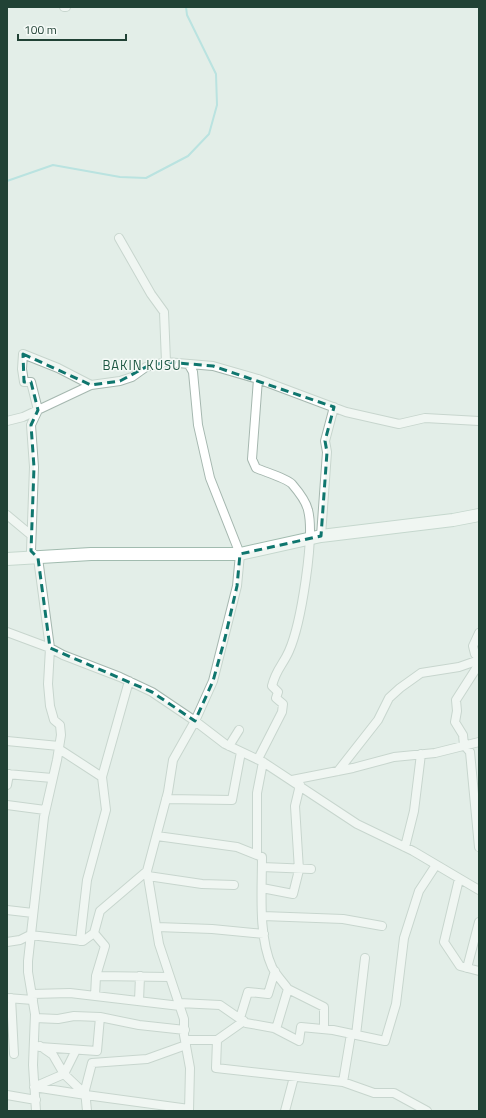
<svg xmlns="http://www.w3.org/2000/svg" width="486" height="1118" font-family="'Titillium Web',sans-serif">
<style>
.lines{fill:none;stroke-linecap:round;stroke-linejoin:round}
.stream{stroke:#87d4d8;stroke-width:2}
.street-casing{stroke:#a5b7af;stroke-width:10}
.secondary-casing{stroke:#a1bbaf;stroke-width:14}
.street{stroke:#fff;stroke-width:8}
.secondary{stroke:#fff;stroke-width:12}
.marked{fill:none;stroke:#0f766e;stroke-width:3;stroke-dasharray:8 5;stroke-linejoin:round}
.labels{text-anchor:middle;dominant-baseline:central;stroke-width:3;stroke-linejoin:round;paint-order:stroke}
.quarter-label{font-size:13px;letter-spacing:1px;fill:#1b5641;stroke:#f5faf7}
</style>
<rect width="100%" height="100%" fill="#e3eee8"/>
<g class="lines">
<path class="stream" d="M 7,181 L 53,165 L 120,177 L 146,178 L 188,156 L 209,134 L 217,105 L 216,74 L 187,15 L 186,7"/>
<g class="street-casing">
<path id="street" d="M 64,7 L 66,7
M 119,238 L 151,294 L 164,312 L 166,362
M 7,421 L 23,417 L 91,385 L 120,381 L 132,377 L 146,367 L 166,362 L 213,366 L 258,379 L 346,412 L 399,424 L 425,418 L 479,421
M 7,515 L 31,535
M 321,536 L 327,452 L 325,441 L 334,407
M 7,632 L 50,648 L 63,655 L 120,677 L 152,692 L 195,721 L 225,744 L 263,762 L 357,824 L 413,851 L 479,890
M 479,633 L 473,646 L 475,654 L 479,657
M 479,664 L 456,700 L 457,711 L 455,722 L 463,735 L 464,745 L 470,752 L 479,847
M 7,741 L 59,746
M 229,746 L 239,730
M 59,749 L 102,777 L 106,810 L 87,880 L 80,941
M 258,759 L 282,712 L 283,704 L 276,698 L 278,692 L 272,686 C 276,669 283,665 289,651 C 301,624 315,537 308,510 C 306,501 298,491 292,484 C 286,478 265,472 256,468 L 252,459 L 258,379
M 338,771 L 378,720 L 389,698 L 400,688 L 421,673 L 459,667 L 479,660
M 7,774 L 52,778
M 102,777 L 129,681
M 292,780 L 353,768 L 394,757 L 435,753 L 479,742
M 7,785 L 9,774
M 166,799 L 232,800 L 241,752
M 7,805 L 45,810
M 157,836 L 237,847 L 262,857 C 262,891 258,936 272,967 C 276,975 283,982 288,989 L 276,1029
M 405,847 L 414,811 L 421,754
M 257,855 L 257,793 L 263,762
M 262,867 L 311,869
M 148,876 L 202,884 L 234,885
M 459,879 L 444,942 L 460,966 L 479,971
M 262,888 L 293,894 L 299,870 L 295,806 L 300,785
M 7,910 L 33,913
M 263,916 L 343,919 L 382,926
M 157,927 L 212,929 L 264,934
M 94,933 L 105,946 L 96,976 L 95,996
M 7,942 L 20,940 L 30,935 L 83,941 L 94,933 L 100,911 L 147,871
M 467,968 L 479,922
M 96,976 L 170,977
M 288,989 L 324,1007 L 324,1029
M 32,994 L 70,993 L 180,1006
M 7,998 L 33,1000
M 11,998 L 14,1054
M 139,1001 L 140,976
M 179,1003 L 220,1005 L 246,1023 L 274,1028 L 299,1041 L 301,1027 L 333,1030 L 385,1041 L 396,1004 L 404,938 L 419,891 L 436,865
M 35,1018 L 58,1019 L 74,1016 L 100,1017 L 139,1025 L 185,1030
M 240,1018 L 248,992 L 268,994 L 275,971
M 356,1035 L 365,958
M 185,1040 L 217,1040 L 216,1068 L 343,1082 L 374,1093 L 394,1093 L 427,1111
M 217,1040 L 244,1021
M 40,1046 L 53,1055 L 64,1074 L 34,1087 L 86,1095
M 40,1047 L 97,1051 L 100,1017
M 76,1050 L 64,1074 L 86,1095 L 189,1109
M 343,1082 L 351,1034
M 7,1095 L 36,1100
M 36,1111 L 33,1065 L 35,1014 L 28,972 L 28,961 L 44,817 L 57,760 L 61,735 L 60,725 L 54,720 L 50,706 L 48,684 L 50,648 L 38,558 L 31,551 L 34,467 L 31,425 L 38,410 L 31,382 L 24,382 L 22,369 L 23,354 L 58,368 L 91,385
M 87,1111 L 85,1090 L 92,1063 L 147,1059 L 186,1045
M 189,1111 L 190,1068 L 184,1035 L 184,1019 L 159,944 L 147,871 L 168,792 L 173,760 L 195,721 L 213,681 L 237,586 L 240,554 L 210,478 L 198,425 L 193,372 L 189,365
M 285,1111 L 294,1077"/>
</g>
<g class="secondary-casing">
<path id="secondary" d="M 7,559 L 91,554 L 240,554 L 321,536 L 453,520 L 479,515"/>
</g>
<use href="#street" class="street"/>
<use href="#secondary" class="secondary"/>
</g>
<path d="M0 0H486V1118H0ZM 23,354 L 91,385 L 120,381 L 146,367 L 166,362 L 213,366 L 334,407 L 325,441 L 327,452 L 321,536 L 240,554 L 237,586 L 225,638 L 213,681 L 195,721 L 152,692 L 50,648 L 38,558 L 31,551 L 34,467 L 31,425 L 38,410 L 31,382 L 24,382 Z" fill="#e3eee8" fill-opacity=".55" fill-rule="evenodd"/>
<path class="marked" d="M 23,354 L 91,385 L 120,381 L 146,367 L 166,362 L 213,366 L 334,407 L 325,441 L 327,452 L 321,536 L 240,554 L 237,586 L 225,638 L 213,681 L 195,721 L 152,692 L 50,648 L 38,558 L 31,551 L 34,467 L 31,425 L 38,410 L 31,382 L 24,382 Z"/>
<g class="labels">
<g class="quarter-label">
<text x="142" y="365">BAKIN KUSU</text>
</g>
</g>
<rect width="486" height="1118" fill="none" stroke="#214235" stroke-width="16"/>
<path d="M18 34v6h108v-6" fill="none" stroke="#214235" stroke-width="2"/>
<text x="24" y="34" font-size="12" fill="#214235" stroke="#f5faf7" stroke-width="3" paint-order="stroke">100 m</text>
</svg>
